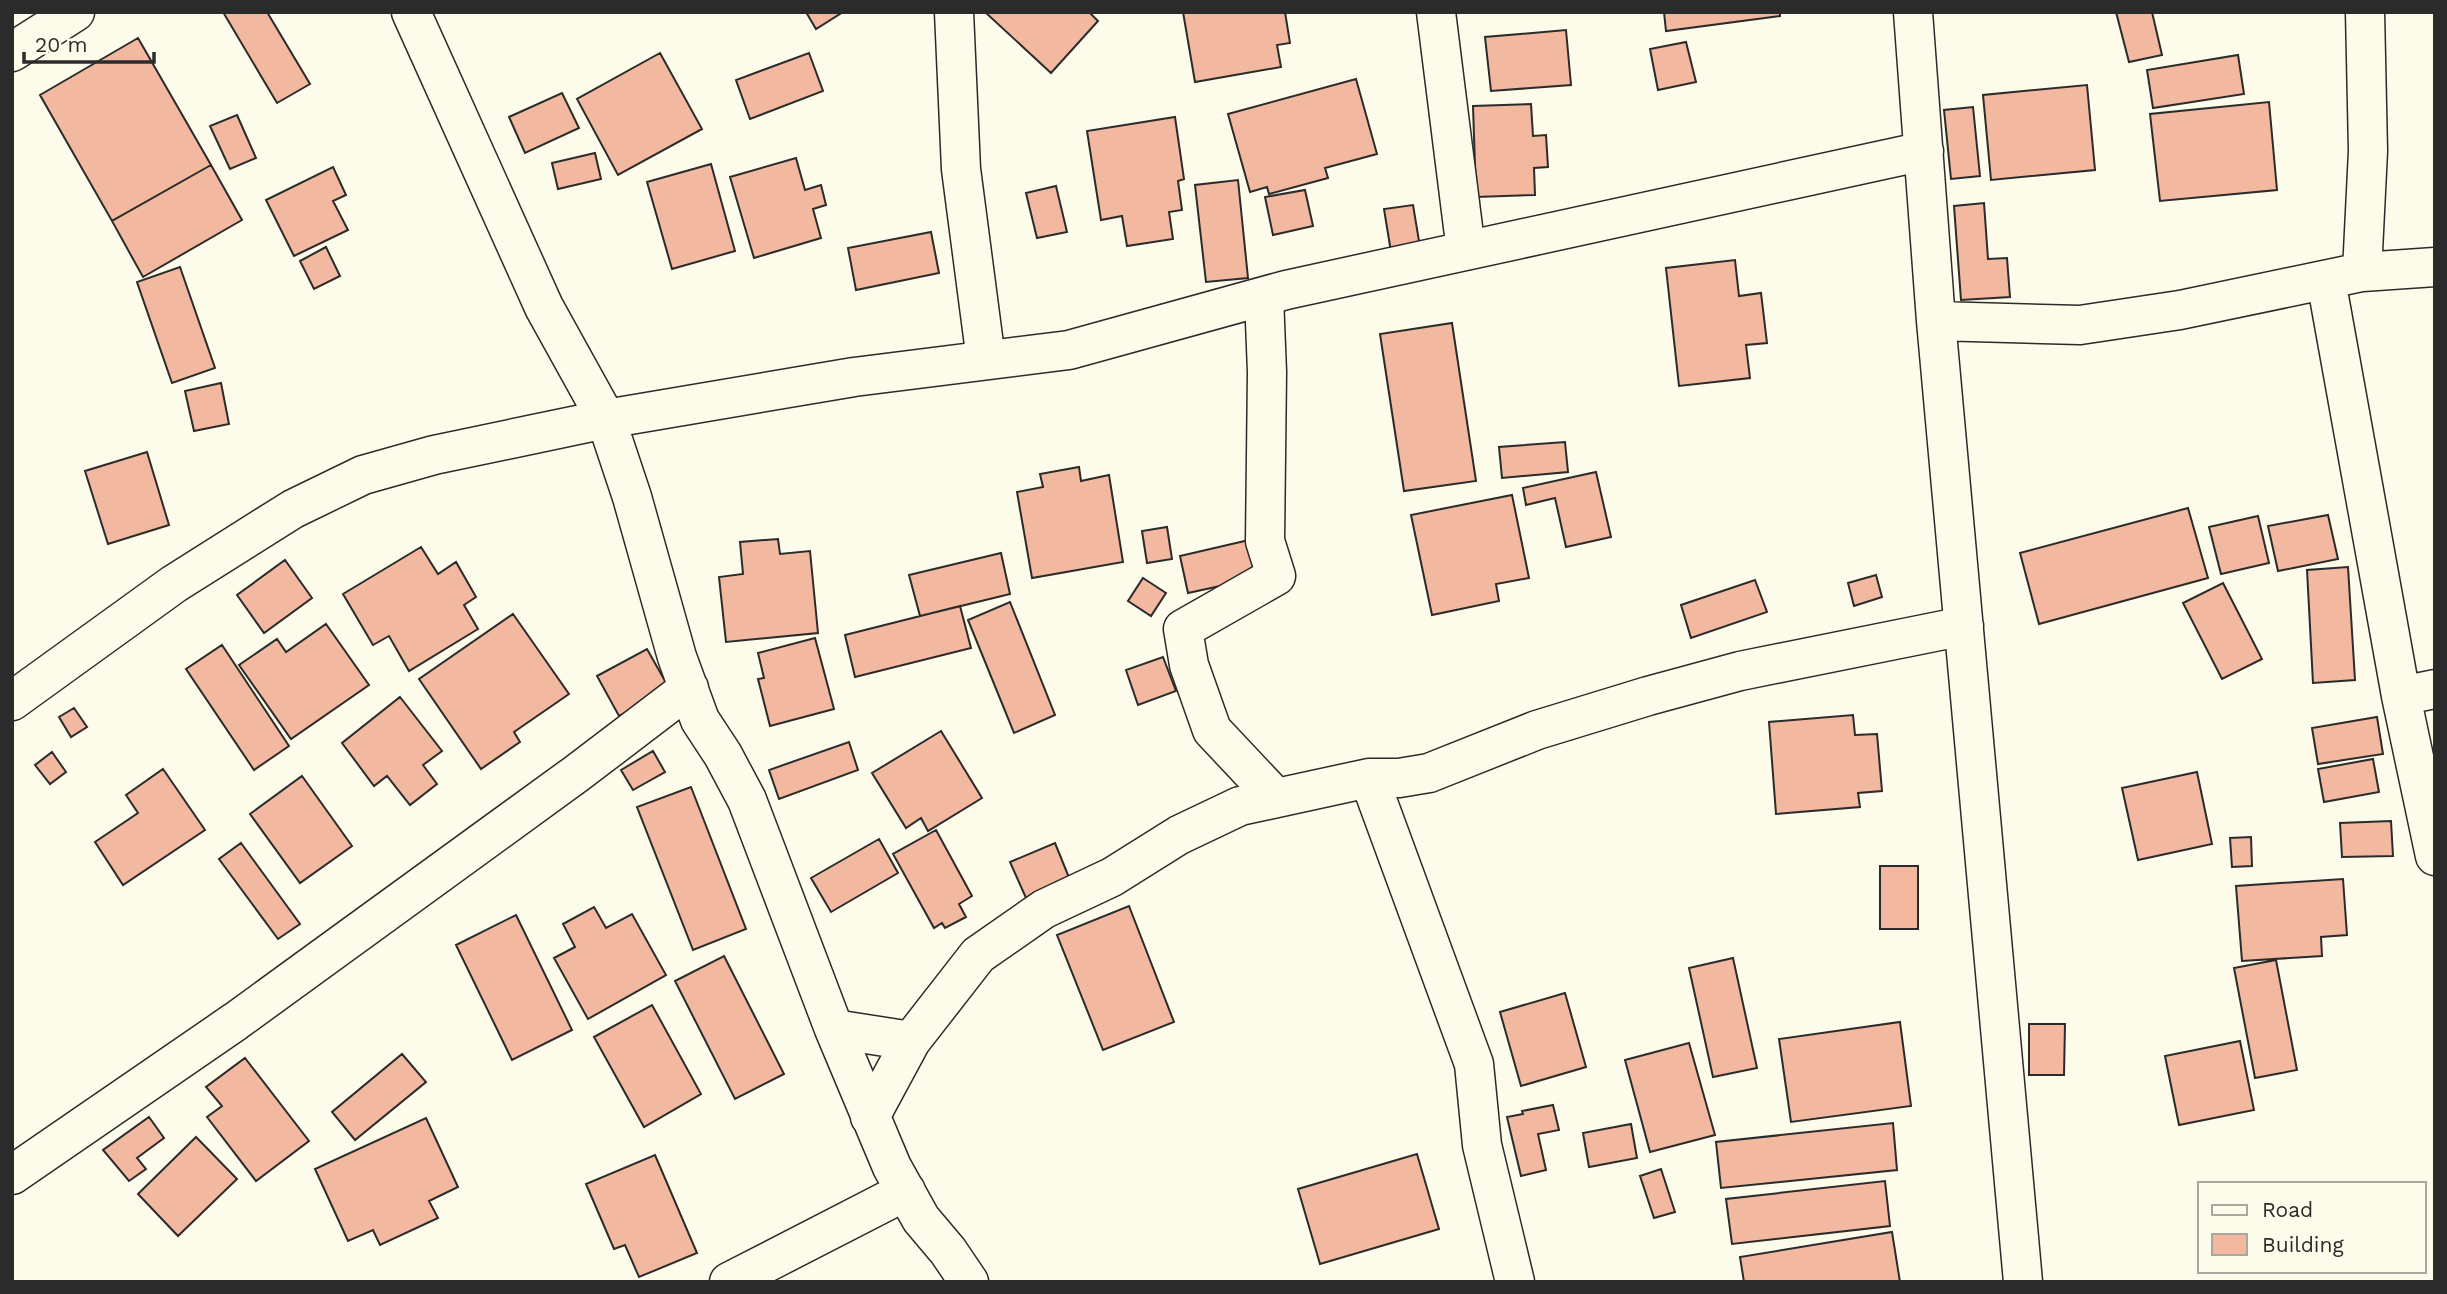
<svg xmlns="http://www.w3.org/2000/svg" width="2447" height="1294" font-family="'Work Sans',sans-serif">
<style>
.building{fill:#f2b8a0;stroke:#2b2b2b;stroke-width:2}
.lines{fill:none;stroke-linecap:round;stroke-linejoin:round}
.minor-casing{stroke:#2b2b2b;stroke-width:41}
.minor{stroke:#fdfbea;stroke-width:38}
</style>
<rect width="100%" height="100%" fill="#fdfbea"/>
<path class="building" d="M 223,12 L 267,12 L 310,84 L 277,103 Z
M 806,12 L 843,12 L 816,29 Z
M 985,12 L 1089,12 L 1098,21 L 1051,73 Z
M 1183,12 L 1285,12 L 1290,43 L 1277,45 L 1281,67 L 1195,82 Z
M 1664,12 L 1780,12 L 1780,16 L 1666,31 Z
M 2116,12 L 2152,12 L 2162,55 L 2129,62 Z
M 1566,30 L 1571,85 L 1491,91 L 1485,37 Z
M 138,38 L 211,165 L 112,221 L 40,95 Z
M 1686,42 L 1696,82 L 1658,90 L 1650,49 Z
M 660,53 L 702,129 L 618,175 L 577,99 Z
M 809,53 L 823,91 L 750,119 L 736,80 Z
M 2238,55 L 2244,94 L 2153,108 L 2147,70 Z
M 1356,79 L 1377,154 L 1325,168 L 1328,178 L 1269,194 L 1267,187 L 1250,192 L 1228,114 Z
M 2087,85 L 2095,170 L 1991,180 L 1983,95 Z
M 562,93 L 579,128 L 525,153 L 509,117 Z
M 2269,102 L 2277,190 L 2160,201 L 2150,114 Z
M 1531,104 L 1533,136 L 1546,135 L 1548,167 L 1534,168 L 1535,195 L 1476,197 L 1473,106 Z
M 1973,107 L 1980,176 L 1951,179 L 1944,110 Z
M 237,115 L 256,158 L 230,169 L 210,126 Z
M 1175,117 L 1184,179 L 1178,181 L 1182,210 L 1169,212 L 1173,239 L 1127,246 L 1122,216 L 1101,220 L 1087,131 Z
M 595,153 L 601,179 L 558,189 L 552,163 Z
M 796,158 L 805,190 L 821,185 L 826,205 L 813,209 L 821,238 L 754,258 L 730,177 Z
M 711,164 L 735,251 L 672,269 L 647,182 Z
M 211,165 L 242,220 L 143,277 L 112,221 Z
M 333,167 L 346,195 L 333,201 L 348,230 L 294,256 L 266,200 Z
M 1238,180 L 1248,278 L 1206,282 L 1195,185 Z
M 1056,186 L 1067,232 L 1037,238 L 1026,193 Z
M 1305,190 L 1313,226 L 1273,235 L 1265,197 Z
M 1984,203 L 1988,259 L 2007,258 L 2010,297 L 1961,300 L 1954,206 Z
M 1413,205 L 1420,247 L 1391,252 L 1384,209 Z
M 931,232 L 939,273 L 856,290 L 848,248 Z
M 326,247 L 340,276 L 314,289 L 300,261 Z
M 1735,260 L 1739,296 L 1761,293 L 1767,343 L 1746,345 L 1750,378 L 1679,386 L 1666,268 Z
M 180,267 L 215,368 L 172,383 L 137,282 Z
M 1452,323 L 1476,481 L 1404,491 L 1380,334 Z
M 221,383 L 229,424 L 194,431 L 185,391 Z
M 1565,442 L 1568,472 L 1502,478 L 1499,447 Z
M 147,452 L 169,525 L 108,544 L 85,471 Z
M 1079,467 L 1081,481 L 1109,475 L 1123,562 L 1032,578 L 1017,492 L 1043,487 L 1040,474 Z
M 1596,472 L 1611,537 L 1566,547 L 1555,498 L 1526,505 L 1523,488 Z
M 1512,495 L 1529,578 L 1496,584 L 1499,601 L 1432,615 L 1411,515 Z
M 2188,508 L 2208,578 L 2039,624 L 2020,553 Z
M 2328,515 L 2338,559 L 2278,571 L 2268,526 Z
M 2258,516 L 2269,563 L 2221,574 L 2209,527 Z
M 1167,527 L 1172,559 L 1147,563 L 1142,531 Z
M 778,539 L 780,554 L 810,551 L 818,633 L 726,642 L 719,577 L 743,574 L 740,542 Z
M 1249,540 L 1257,578 L 1188,593 L 1180,556 Z
M 421,547 L 438,574 L 456,562 L 476,597 L 464,605 L 478,629 L 409,671 L 389,636 L 373,645 L 343,594 Z
M 1001,553 L 1010,594 L 920,616 L 909,575 Z
M 285,560 L 312,598 L 264,633 L 237,595 Z
M 2348,567 L 2355,680 L 2313,683 L 2307,570 Z
M 1876,575 L 1882,597 L 1854,606 L 1848,583 Z
M 1143,578 L 1166,593 L 1151,616 L 1128,601 Z
M 1755,580 L 1767,612 L 1691,638 L 1681,605 Z
M 2223,583 L 2262,659 L 2222,679 L 2183,603 Z
M 1010,602 L 1055,715 L 1014,733 L 968,620 Z
M 960,606 L 971,648 L 855,677 L 845,635 Z
M 513,614 L 569,694 L 514,732 L 520,742 L 481,769 L 419,679 Z
M 326,624 L 369,685 L 291,739 L 239,665 L 277,639 L 286,652 Z
M 815,638 L 834,709 L 770,726 L 758,679 L 764,678 L 758,653 Z
M 222,645 L 289,746 L 254,770 L 186,669 Z
M 647,649 L 669,688 L 619,716 L 597,676 Z
M 1163,657 L 1176,691 L 1138,705 L 1126,670 Z
M 400,697 L 442,751 L 423,765 L 437,784 L 410,805 L 387,776 L 374,786 L 342,743 Z
M 74,708 L 87,727 L 71,737 L 59,717 Z
M 1853,715 L 1855,735 L 1877,734 L 1882,791 L 1858,793 L 1860,807 L 1776,814 L 1769,722 Z
M 2377,717 L 2383,754 L 2318,764 L 2312,728 Z
M 941,731 L 982,798 L 928,831 L 921,818 L 906,828 L 872,773 Z
M 849,742 L 858,770 L 779,799 L 769,770 Z
M 653,751 L 665,772 L 633,790 L 621,770 Z
M 52,752 L 66,772 L 50,784 L 35,765 Z
M 2373,759 L 2379,792 L 2324,802 L 2318,769 Z
M 163,769 L 205,830 L 123,885 L 95,842 L 138,813 L 126,795 Z
M 2197,772 L 2212,844 L 2138,860 L 2122,788 Z
M 302,776 L 352,846 L 300,883 L 250,814 Z
M 691,787 L 746,929 L 693,950 L 637,807 Z
M 2391,821 L 2393,856 L 2342,857 L 2340,823 Z
M 936,830 L 972,896 L 959,904 L 966,917 L 945,928 L 942,923 L 934,928 L 893,854 Z
M 2251,837 L 2252,866 L 2232,867 L 2230,838 Z
M 879,839 L 898,873 L 831,912 L 811,878 Z
M 241,843 L 300,924 L 278,939 L 219,859 Z
M 1055,843 L 1070,880 L 1026,898 L 1010,862 Z
M 1880,866 L 1918,866 L 1918,929 L 1880,929 Z
M 2343,879 L 2347,935 L 2321,937 L 2322,956 L 2242,961 L 2236,886 Z
M 1129,906 L 1174,1022 L 1103,1050 L 1057,935 Z
M 594,907 L 606,928 L 632,914 L 666,975 L 588,1019 L 554,958 L 575,947 L 563,924 Z
M 516,915 L 572,1030 L 512,1060 L 456,945 Z
M 724,956 L 784,1074 L 735,1099 L 675,981 Z
M 1733,958 L 1757,1068 L 1713,1077 L 1689,968 Z
M 2276,960 L 2297,1070 L 2255,1078 L 2234,968 Z
M 1565,993 L 1586,1067 L 1521,1086 L 1500,1012 Z
M 652,1005 L 701,1094 L 644,1127 L 594,1037 Z
M 1900,1022 L 1911,1106 L 1791,1122 L 1779,1039 Z
M 2029,1024 L 2065,1024 L 2064,1075 L 2029,1075 Z
M 2240,1041 L 2254,1110 L 2179,1125 L 2165,1056 Z
M 1689,1043 L 1715,1135 L 1650,1152 L 1625,1060 Z
M 402,1054 L 426,1082 L 355,1140 L 332,1112 Z
M 245,1058 L 309,1141 L 256,1181 L 207,1117 L 222,1106 L 206,1087 Z
M 1553,1105 L 1559,1130 L 1538,1134 L 1546,1170 L 1521,1176 L 1507,1117 L 1523,1114 L 1522,1111 Z
M 149,1117 L 164,1138 L 137,1158 L 146,1169 L 129,1181 L 103,1150 Z
M 426,1118 L 458,1187 L 429,1201 L 438,1218 L 380,1245 L 373,1230 L 348,1241 L 315,1169 Z
M 1893,1123 L 1897,1170 L 1721,1188 L 1716,1142 Z
M 1631,1124 L 1637,1158 L 1589,1167 L 1583,1133 Z
M 196,1137 L 237,1179 L 178,1236 L 138,1194 Z
M 1417,1154 L 1439,1229 L 1320,1264 L 1298,1189 Z
M 655,1155 L 697,1253 L 639,1277 L 625,1245 L 614,1249 L 586,1184 Z
M 1661,1169 L 1675,1212 L 1654,1218 L 1640,1176 Z
M 1885,1181 L 1890,1226 L 1732,1244 L 1726,1199 Z
M 1892,1232 L 1900,1282 L 1744,1282 L 1740,1257 Z"/>
<g class="lines">
<g class="minor-casing">
<path id="minor" d="M 411,12 L 544,307 L 606,419 L 632,497 L 677,657 L 700,720 L 723,755 L 747,800 L 834,1029 L 892,1167 L 921,1219 L 948,1251 L 969,1282
M 954,12 L 961,169 L 986,360
M 1436,12 L 1466,251
M 1913,12 L 1936,321 L 2023,1282
M 12,52 L 75,12
M 2362,272 L 2368,151 L 2365,12
M 2326,280 L 2401,696 L 2435,856
M 1264,297 L 1267,372 L 1265,541 L 1276,576 L 1183,629 L 1189,665 L 1212,730 L 1275,797
M 1936,321 L 2080,325 L 2180,310 L 2362,272 L 2435,267
M 2401,696 L 2435,689
M 12,701 L 174,584 L 293,509 L 363,475 L 434,455 L 606,419 L 854,377 L 1069,350 L 1286,290 L 1924,151
M 1369,778 L 1474,1064 L 1482,1145 L 1515,1282
M 834,1029 L 911,1041
M 870,1117 L 911,1041 L 978,955 L 1044,909 L 1112,877 L 1179,835 L 1240,806 L 1369,778 L 1399,778 L 1429,773 L 1537,730 L 1648,696 L 1740,671 L 1964,626
M 12,1175 L 236,1021 L 576,774 L 689,688
M 729,1282 L 906,1191"/>
</g>
<use href="#minor" class="minor"/>
</g>
<rect width="2447" height="1294" fill="none" stroke="#2b2b2b" stroke-width="28"/>
<rect x="2198" y="1182" width="228" height="91" fill="#fdfbea" stroke="#a9a89e" stroke-width="2"/>
<rect x="2212" y="1205" width="35" height="10" fill="#fdfbea" stroke="#a9a89e" stroke-width="2"/>
<text x="2262" y="1217" font-size="21" fill="#2b2b2b">Road</text>
<rect x="2212" y="1234" width="35" height="21" fill="#f2b8a0" stroke="#a9a89e" stroke-width="2"/>
<text x="2262" y="1252" font-size="21" fill="#2b2b2b">Building</text>
<path d="M24 52v10h130v-10" fill="none" stroke="#2b2b2b" stroke-width="3.5"/>
<text x="35" y="52" font-size="21" fill="#2b2b2b" stroke="#fdfbea" stroke-width="5" paint-order="stroke">20 m</text>
</svg>
